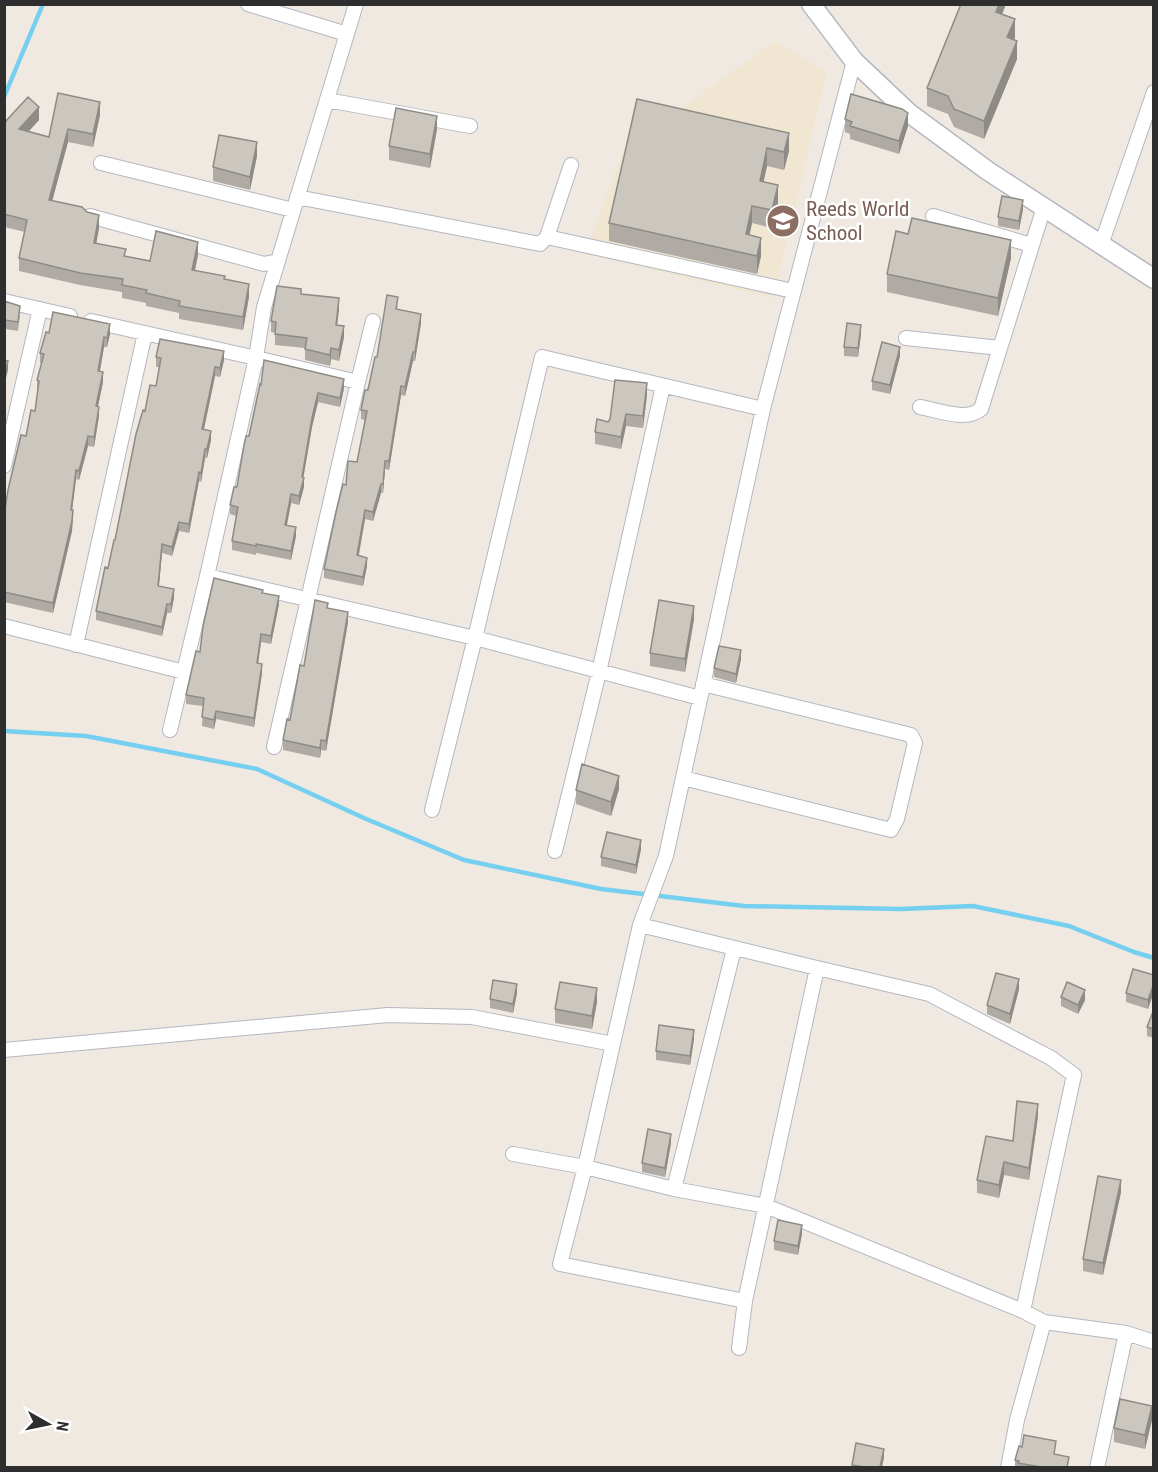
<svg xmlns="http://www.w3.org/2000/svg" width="1158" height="1472" font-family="'Roboto Condensed',sans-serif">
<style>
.education{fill:#f0e6d1}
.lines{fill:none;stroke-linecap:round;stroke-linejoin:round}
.stream{stroke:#75cff0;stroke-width:4.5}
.minor-casing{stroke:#b4b7c1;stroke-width:16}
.tertiary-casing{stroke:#b4b7c1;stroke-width:21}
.minor{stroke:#fff;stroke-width:14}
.tertiary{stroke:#fff;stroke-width:18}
.wall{fill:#afaba4}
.shaded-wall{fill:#8e8b86}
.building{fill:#cbc7bf;stroke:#8e8b86;stroke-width:1.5}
.labels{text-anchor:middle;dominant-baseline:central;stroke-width:5;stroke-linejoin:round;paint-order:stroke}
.education-label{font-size:21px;fill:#785e54;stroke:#fff;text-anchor:start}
</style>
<rect width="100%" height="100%" fill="#efe9e1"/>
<path class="education" d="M 775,41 L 824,71 L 826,76 L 773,298 L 585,254 L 639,109 L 682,108 Z"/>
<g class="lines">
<path class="stream" d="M 4,97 L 43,4
M 4,731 L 86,736 L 257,769 L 364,818 L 464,860 L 601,889 L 744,906 L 901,909 L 973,906 L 1069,926 L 1134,952 L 1154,958"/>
<g class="minor-casing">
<path id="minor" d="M 248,4 L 347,34
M 327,100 L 470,126
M 101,163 L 293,210
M 297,197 L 540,244 L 547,237 L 571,165
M 90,216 L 264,264 L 278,261 L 356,4
M 933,216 L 1031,245
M 547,237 L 793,291
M 1101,245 L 1154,92
M 4,301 L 70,316
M 91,321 L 256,358 L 207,576
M 906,338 L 1000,348
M 358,382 L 373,321
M 920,407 C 938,410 966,422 981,409 L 1044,207
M 4,466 L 40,309
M 4,626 L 184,672
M 76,645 L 145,333
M 170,730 L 207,576 L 475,638 L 700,698
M 274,747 L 358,382 L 256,358 L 264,307 L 278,261
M 683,778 L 891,830 L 897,819 L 915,743 L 911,735 L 703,684
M 432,810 L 475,638 L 542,357 L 763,409
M 555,851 L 599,672 L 663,386
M 640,925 L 817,968 L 745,1301 L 560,1264 L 585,1167 L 640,925 L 666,856 L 763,409 L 854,61
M 734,949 L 674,1189 L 766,1206 L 1023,1311 L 1044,1322 L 1126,1333 L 1154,1342
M 817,968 L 929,994 L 1051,1058 L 1074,1075 L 1023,1311
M 4,1050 L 388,1015 L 472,1017 L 613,1044
M 513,1154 L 585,1167 L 674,1189
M 739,1348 L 745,1301
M 1008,1468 L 1017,1420 L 1044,1322
M 1097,1468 L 1126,1333"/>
</g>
<g class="tertiary-casing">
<path id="tertiary" d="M 811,4 L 854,61 L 909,113 L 988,171 L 1154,279"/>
</g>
<use href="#minor" class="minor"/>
<use href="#tertiary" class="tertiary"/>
</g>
<path class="wall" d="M 961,4 L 1006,4 L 1002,14 L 1015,37 L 1014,40 L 1017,59 L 984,139 L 954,127 L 948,114 L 927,106 L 927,88 Z
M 637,99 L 789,151 L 784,170 L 767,166 L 763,182 L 778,203 L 772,228 L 752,223 L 749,235 L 761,256 L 757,274 L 609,241 L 609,223 Z
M 100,115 L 93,147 L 68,142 L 52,201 L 99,228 L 96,244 L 126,256 L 150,261 L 198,255 L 195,271 L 225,279 L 249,297 L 243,330 L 179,319 L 179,313 L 146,306 L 146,303 L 122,298 L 122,292 L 80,285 L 19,271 L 19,258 L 25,232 L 4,227 L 4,128 L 39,120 L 28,132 L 49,137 Z
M 845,119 L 908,126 L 899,154 L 850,139 L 850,134 L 845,132 Z
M 437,129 L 430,168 L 389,160 L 389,146 Z
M 257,156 L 250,190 L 213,181 L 213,167 Z
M 1023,209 L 1019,230 L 998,226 L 998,217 Z
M 1011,258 L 998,316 L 887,292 L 887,274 Z
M 301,294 L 339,309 L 337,325 L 344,337 L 339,361 L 331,359 L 330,366 L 305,360 L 305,348 L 275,345 L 275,333 L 271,332 L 271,321 Z
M 4,301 L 20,315 L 18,331 L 5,329 Z
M 398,305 L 397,309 L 421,323 L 415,361 L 413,361 L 405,396 L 401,395 L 389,470 L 385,469 L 383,493 L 381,493 L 373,521 L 365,519 L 359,555 L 367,566 L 363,586 L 324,578 L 324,569 L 346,485 L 357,462 L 365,420 L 361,419 L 361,410 L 377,357 Z
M 49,333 L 110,334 L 107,347 L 104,347 L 100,371 L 103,382 L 98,406 L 99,416 L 94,447 L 88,446 L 79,480 L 76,479 L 72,510 L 73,519 L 72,531 L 53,613 L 4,602 L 4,516 L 26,436 L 35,411 L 38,390 L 37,390 L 37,380 L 42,363 L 40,363 L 40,353 Z
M 861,334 L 858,357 L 844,356 L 844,347 Z
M 900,356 L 890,394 L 872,390 L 872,381 Z
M 156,357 L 224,360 L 220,377 L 215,376 L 209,405 L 204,429 L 211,440 L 207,458 L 205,458 L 201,482 L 199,481 L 189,533 L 179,531 L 172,556 L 162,553 L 159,586 L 174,598 L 171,613 L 167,613 L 162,636 L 96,620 L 96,611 L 115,540 L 145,411 L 156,386 L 160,367 L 156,367 Z
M 260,384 L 344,388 L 340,407 L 318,402 L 312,427 L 303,478 L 304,487 L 299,505 L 291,503 L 287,525 L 296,536 L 291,560 L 256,553 L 256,555 L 232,550 L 232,541 L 236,516 L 230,514 L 230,505 L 237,487 Z
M 647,395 L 643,428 L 626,426 L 621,449 L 595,444 L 595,432 Z
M 263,593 L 279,604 L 271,644 L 261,642 L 258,663 L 262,673 L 254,727 L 216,719 L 214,729 L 202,726 L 203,706 L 186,704 L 186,695 L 200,652 Z
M 328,608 L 348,622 L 326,751 L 321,750 L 320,758 L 283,750 L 283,740 L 290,720 L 304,666 Z
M 694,619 L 685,672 L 650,666 L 650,653 Z
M 741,659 L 736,683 L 714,677 L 714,668 Z
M 619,789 L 611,816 L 576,804 L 576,790 Z
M 641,849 L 636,874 L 601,866 L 601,857 Z
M 1154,975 L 1148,1009 L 1126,1002 L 1126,993 Z
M 1019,989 L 1010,1024 L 987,1014 L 987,1005 Z
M 517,993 L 513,1013 L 490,1008 L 490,999 Z
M 1061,997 L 1085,1000 L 1078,1014 L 1061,1006 Z
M 597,1002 L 592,1029 L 555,1023 L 555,1009 Z
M 1154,1009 L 1154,1038 L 1147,1036 L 1147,1027 Z
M 694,1039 L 690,1065 L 656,1060 L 656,1051 Z
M 1038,1116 L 1029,1180 L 1004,1175 L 999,1198 L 977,1193 L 977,1180 L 1013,1141 Z
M 671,1143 L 665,1177 L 642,1172 L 642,1163 Z
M 1121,1192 L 1103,1275 L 1083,1271 L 1083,1259 Z
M 802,1234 L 798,1255 L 774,1250 L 774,1241 Z
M 1152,1420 L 1145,1449 L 1114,1442 L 1114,1428 Z
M 1056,1454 L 1069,1467 L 1015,1467 L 1015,1460 Z"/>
<path class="shaded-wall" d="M 999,4 L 1006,4 L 996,30 L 996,12 Z
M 1015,19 L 1015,37 L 1007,55 L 1007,37 Z
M 1017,41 L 1017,59 L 984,139 L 984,121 Z
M 100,102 L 100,115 L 93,147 L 93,134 Z
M 39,107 L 39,120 L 19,142 L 19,129 Z
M 908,113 L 908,126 L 899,154 L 899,141 Z
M 437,116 L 437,129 L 430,168 L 430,154 Z
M 68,129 L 68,142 L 49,213 L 49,200 Z
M 789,133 L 789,151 L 784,170 L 784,152 Z
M 257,142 L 257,156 L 250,190 L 250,177 Z
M 767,148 L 767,166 L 760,199 L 760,181 Z
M 778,185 L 778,203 L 772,228 L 772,210 Z
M 1023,200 L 1023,209 L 1019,230 L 1019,221 Z
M 752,206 L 752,223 L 746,252 L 746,234 Z
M 99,215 L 99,228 L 94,256 L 94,243 Z
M 761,238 L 761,256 L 757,274 L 757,256 Z
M 1011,240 L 1011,258 L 998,316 L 998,298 Z
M 198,242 L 198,255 L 192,283 L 192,270 Z
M 249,284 L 249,297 L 243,330 L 243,317 Z
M 339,298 L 339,309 L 336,335 L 336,325 Z
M 421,314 L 421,323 L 415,361 L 415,352 Z
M 110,324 L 110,334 L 107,347 L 107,338 Z
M 861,325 L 861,334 L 858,357 L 858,348 Z
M 344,326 L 344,337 L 339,361 L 339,350 Z
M 104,337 L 104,347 L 98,381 L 98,371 Z
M 900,347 L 900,356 L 890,394 L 890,385 Z
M 331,348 L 331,359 L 330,366 L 330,355 Z
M 224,351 L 224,360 L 220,377 L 220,368 Z
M 413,352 L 413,361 L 405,396 L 405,387 Z
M 8,361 L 8,370 L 5,382 L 5,373 Z
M 215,367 L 215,376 L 202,438 L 202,429 Z
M 103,372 L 103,382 L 96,416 L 96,406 Z
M 344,379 L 344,388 L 340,407 L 340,398 Z
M 647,383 L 647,395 L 643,428 L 643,416 Z
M 401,386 L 401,395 L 389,470 L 389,461 Z
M 318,393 L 318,402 L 312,427 L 303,480 L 304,478 L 304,487 L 299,505 L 299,496 L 312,418 Z
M 99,407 L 99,416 L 94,447 L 94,437 Z
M 626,414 L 626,426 L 621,449 L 621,437 Z
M 211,431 L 211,440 L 207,458 L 207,449 Z
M 88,436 L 88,446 L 79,480 L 79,471 Z
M 205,449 L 205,458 L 201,482 L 201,473 Z
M 385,461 L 385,469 L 383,493 L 383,484 Z
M 76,470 L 76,479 L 71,519 L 71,510 Z
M 199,472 L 199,481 L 189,533 L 189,524 Z
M 381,484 L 381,493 L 373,521 L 373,512 Z
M 291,494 L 291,503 L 285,534 L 285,525 Z
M 73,510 L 72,531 L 53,613 L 53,603 Z
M 365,510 L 365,519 L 357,563 L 357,555 Z
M 179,522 L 179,531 L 172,556 L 172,547 Z
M 296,527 L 296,536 L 291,560 L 291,551 Z
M 162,544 L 162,553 L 158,595 L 158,586 Z
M 367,558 L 367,566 L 363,586 L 363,577 Z
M 174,589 L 174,598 L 171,613 L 171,604 Z
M 279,596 L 279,604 L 271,644 L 271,636 Z
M 167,604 L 167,613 L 162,636 L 162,627 Z
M 694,606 L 694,619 L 685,672 L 685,659 Z
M 348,612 L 348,622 L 326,751 L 326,741 Z
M 261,634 L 261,642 L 257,672 L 257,663 Z
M 741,650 L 741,659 L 736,683 L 736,674 Z
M 262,664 L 262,673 L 254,727 L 254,718 Z
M 216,711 L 216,719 L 214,729 L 214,720 Z
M 321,740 L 321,750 L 320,758 L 320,748 Z
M 619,776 L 619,789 L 611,816 L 611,802 Z
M 641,840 L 641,849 L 636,874 L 636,865 Z
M 1019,979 L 1019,989 L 1010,1024 L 1010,1014 Z
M 1154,983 L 1154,992 L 1148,1009 L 1148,1000 Z
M 517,984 L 517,993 L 513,1013 L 513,1004 Z
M 597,988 L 597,1002 L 592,1029 L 592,1016 Z
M 1085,990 L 1085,1000 L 1078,1014 L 1078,1005 Z
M 694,1030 L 694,1039 L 690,1065 L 690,1056 Z
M 1038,1104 L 1038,1116 L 1029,1180 L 1029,1168 Z
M 671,1134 L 671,1143 L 665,1177 L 665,1168 Z
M 1004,1162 L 1004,1175 L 999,1198 L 999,1185 Z
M 1121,1180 L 1121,1192 L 1103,1275 L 1103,1263 Z
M 802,1225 L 802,1234 L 798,1255 L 798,1246 Z
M 1152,1406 L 1152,1420 L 1145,1449 L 1145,1435 Z
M 884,1449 L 884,1458 L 882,1467 L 880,1467 Z"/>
<path class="building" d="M 961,4 L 999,4 L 996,12 L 1015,19 L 1007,37 L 1017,41 L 984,121 L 954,109 L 948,96 L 927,88 Z
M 58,93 L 100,102 L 93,134 L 68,129 L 49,200 L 82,207 L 87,212 L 99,215 L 94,243 L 126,249 L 124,256 L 150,261 L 156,231 L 198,242 L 192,270 L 225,276 L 224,279 L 249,284 L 243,317 L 179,306 L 180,301 L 146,293 L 147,290 L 122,285 L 123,279 L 80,273 L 19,258 L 27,220 L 4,214 L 4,128 L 6,121 L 28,97 L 39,107 L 19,129 L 49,137 Z
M 851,94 L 902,109 L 908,113 L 899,141 L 850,126 L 852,122 L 845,119 Z
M 637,99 L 789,133 L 784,152 L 767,148 L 760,181 L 778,185 L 772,210 L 752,206 L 746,234 L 761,238 L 757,256 L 609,223 Z
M 396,108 L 437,116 L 430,154 L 389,146 Z
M 219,135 L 257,142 L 250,177 L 213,167 Z
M 1002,196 L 1023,200 L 1019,221 L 998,217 Z
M 912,218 L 1011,240 L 998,298 L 887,274 L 896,231 L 908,234 Z
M 277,286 L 301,289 L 301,294 L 339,298 L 336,325 L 344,326 L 339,350 L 331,348 L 330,355 L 305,349 L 307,338 L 275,334 L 276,322 L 271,321 Z
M 387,295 L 398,297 L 396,309 L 421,314 L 415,352 L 413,352 L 405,387 L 401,386 L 389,461 L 385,461 L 383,484 L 381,484 L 373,512 L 365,510 L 357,555 L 367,558 L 363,577 L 324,569 L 336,512 L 343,484 L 346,485 L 348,461 L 357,462 L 367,411 L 361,410 L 365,390 L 368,390 L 375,357 L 377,357 Z
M 4,301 L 20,306 L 18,322 L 5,320 L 4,322 Z
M 53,312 L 110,324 L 107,338 L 104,337 L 98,371 L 103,372 L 96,406 L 99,407 L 94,437 L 88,436 L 79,471 L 76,470 L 71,510 L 73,510 L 72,521 L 53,603 L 4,592 L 4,516 L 8,490 L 21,435 L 26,436 L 31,410 L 35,411 L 39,381 L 37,380 L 44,354 L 40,353 L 46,332 L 49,333 Z
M 847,323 L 861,325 L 858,348 L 844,347 Z
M 160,339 L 224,351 L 220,368 L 215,367 L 209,396 L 202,429 L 211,431 L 207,449 L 205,449 L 201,473 L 199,472 L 189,524 L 179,522 L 172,547 L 162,544 L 158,586 L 174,589 L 171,604 L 167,604 L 162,627 L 96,611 L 105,567 L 108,568 L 114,540 L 115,540 L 136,434 L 143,410 L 145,411 L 150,385 L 156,386 L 161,358 L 156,357 Z
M 882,342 L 900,347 L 890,385 L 872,381 Z
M 4,360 L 8,361 L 5,373 L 4,373 Z
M 264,360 L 344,379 L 340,398 L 318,393 L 312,418 L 302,477 L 304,478 L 299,496 L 291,494 L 285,525 L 296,527 L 291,551 L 256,544 L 256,546 L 232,541 L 238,507 L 230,505 L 234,487 L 237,487 L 244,445 L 246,436 L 249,436 L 260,384 L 261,385 Z
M 615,380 L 647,383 L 643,416 L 626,414 L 621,437 L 595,432 L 597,419 L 608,422 L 610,419 Z
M 214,578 L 263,590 L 262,593 L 279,596 L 271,636 L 261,634 L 257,663 L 262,664 L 254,718 L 216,711 L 214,720 L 202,717 L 204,698 L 186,695 L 196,651 L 200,652 L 203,626 Z
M 315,600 L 328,603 L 327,608 L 348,612 L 326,741 L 321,740 L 320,748 L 283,740 L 287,719 L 290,720 L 300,665 L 304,666 Z
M 659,600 L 694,606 L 685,659 L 650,653 Z
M 719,646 L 741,650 L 736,674 L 714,668 Z
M 582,764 L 619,776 L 611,802 L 576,790 Z
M 607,832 L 641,840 L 636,865 L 601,857 Z
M 1133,969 L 1154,975 L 1154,983 L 1148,1000 L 1126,993 Z
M 996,973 L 1019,979 L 1010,1014 L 987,1005 Z
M 493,980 L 517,984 L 513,1004 L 490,999 Z
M 560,982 L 597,988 L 592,1016 L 555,1009 Z
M 1067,982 L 1085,990 L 1078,1005 L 1061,997 Z
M 1154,1009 L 1154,1029 L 1147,1027 Z
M 659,1025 L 694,1030 L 690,1056 L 656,1051 Z
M 1017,1101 L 1038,1104 L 1029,1168 L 1004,1162 L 999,1185 L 977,1180 L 986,1136 L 1013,1141 Z
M 648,1129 L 671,1134 L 665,1168 L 642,1163 Z
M 1098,1176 L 1121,1180 L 1103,1263 L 1083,1259 Z
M 778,1220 L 802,1225 L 798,1246 L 774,1241 Z
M 1120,1399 L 1152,1406 L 1145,1435 L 1114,1428 Z
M 1024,1435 L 1056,1441 L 1054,1454 L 1069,1457 L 1067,1467 L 1041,1467 L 1018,1463 L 1019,1461 L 1015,1460 L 1019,1446 L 1022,1447 Z
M 856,1443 L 884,1449 L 880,1467 L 864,1467 L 852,1465 Z"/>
<defs>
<g id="school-disc" transform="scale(1.725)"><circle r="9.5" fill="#8d6e63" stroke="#fff"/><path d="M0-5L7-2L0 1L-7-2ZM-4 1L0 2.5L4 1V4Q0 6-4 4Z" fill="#fff"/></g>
</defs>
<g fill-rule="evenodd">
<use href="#school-disc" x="783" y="221"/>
</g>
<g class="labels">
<g class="education-label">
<text x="806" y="209">Reeds World<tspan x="806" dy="24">School</tspan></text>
</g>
</g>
<rect width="1158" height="1472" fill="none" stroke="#2e2e2e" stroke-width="12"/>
<g transform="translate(48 1424) rotate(99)" stroke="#ffffff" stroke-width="4.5" paint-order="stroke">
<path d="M0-4.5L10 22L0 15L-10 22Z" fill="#2e2e2e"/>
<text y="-9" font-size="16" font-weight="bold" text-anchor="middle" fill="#2e2e2e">N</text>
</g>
</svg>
